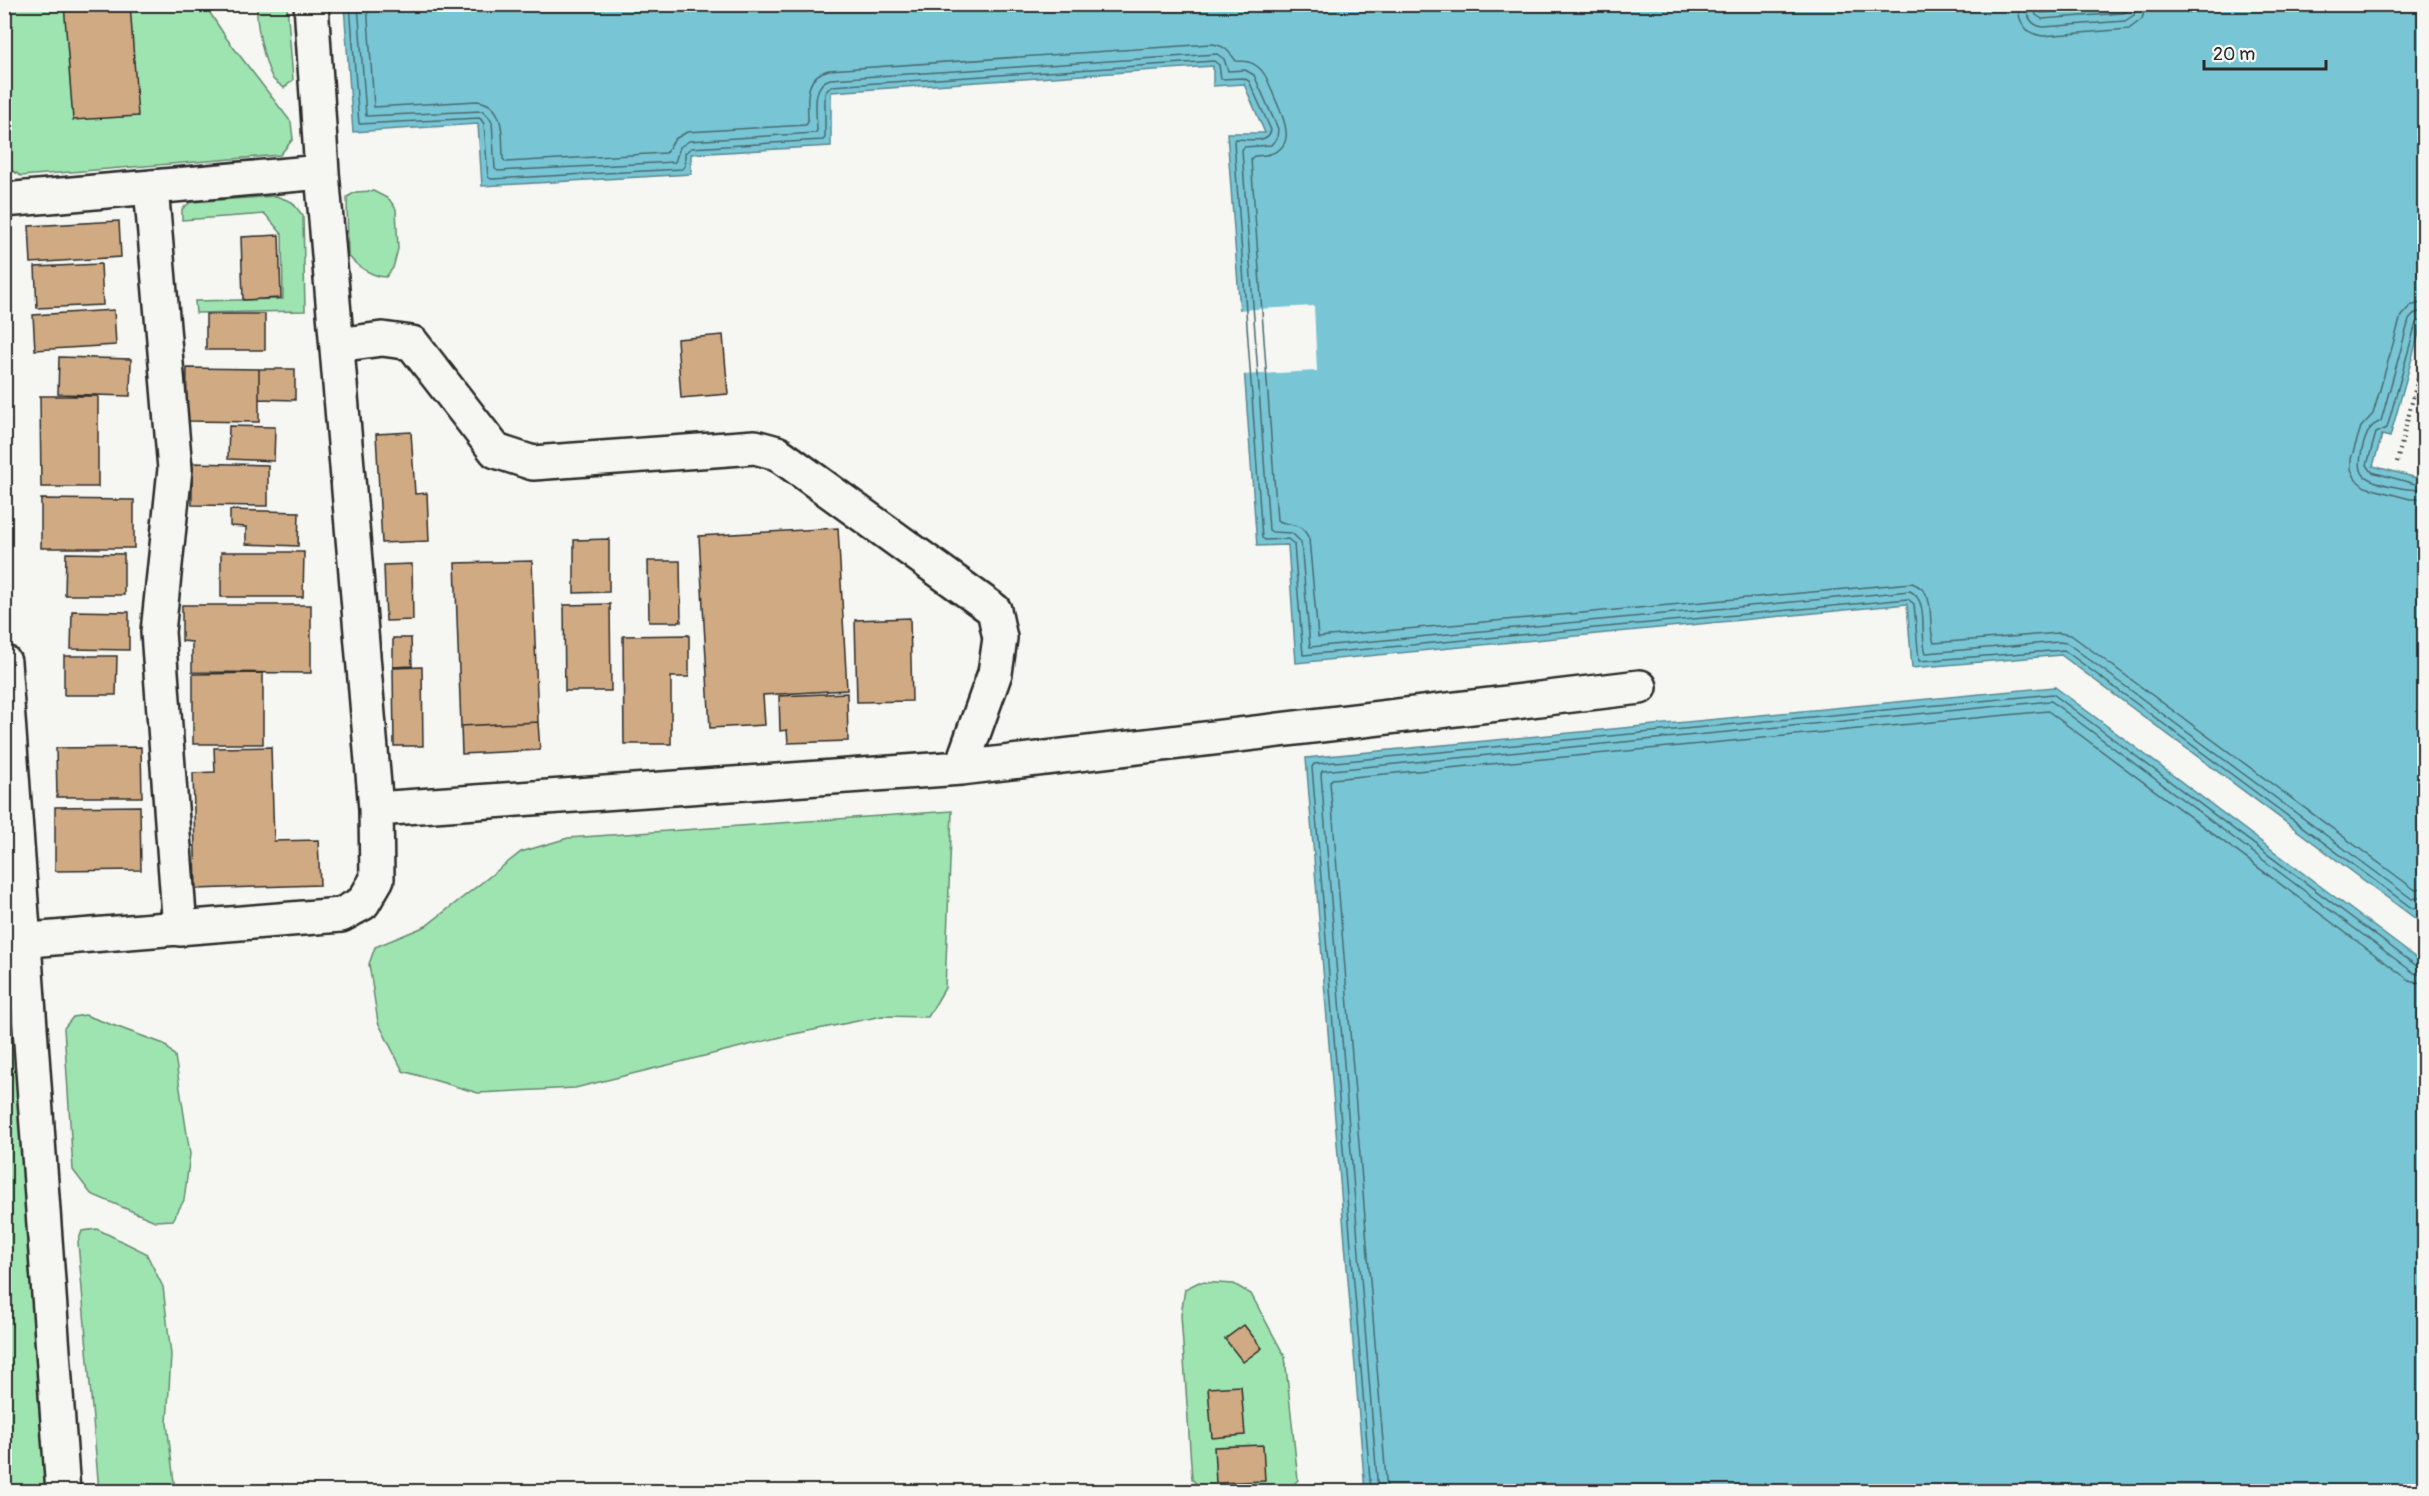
<svg xmlns="http://www.w3.org/2000/svg" width="2429" height="1496" font-family="Pangolin,sans-serif">
<style>
.green{fill:#9ee4b1;stroke:#64886e;stroke-width:1.5}
.water{fill:#78c6d5;stroke:#598891;stroke-width:1.5}
.pier{fill:#f6f6f2}
.lines{fill:none;stroke-linecap:round;stroke-linejoin:round}
.shore{stroke:#4a696f;stroke-width:1.5}
.building{fill:#d0aa82;stroke:#2b2b2b;stroke-width:1.5}
.minor-casing{stroke:#2b2b2b;stroke-width:38}
.path{stroke:#2b2b2b;stroke-width:4;stroke-dasharray:1.5 4.5;stroke-linecap:butt}
.minor{stroke:#f6f6f2;stroke-width:33}
</style>
<rect width="100%" height="100%" fill="#f6f6f2"/>
<filter id="ink" filterUnits="userSpaceOnUse"><feTurbulence type="fractalNoise" baseFrequency=".0167" numOctaves="2"/><feDisplacementMap in="SourceGraphic" scale="12" xChannelSelector="R" yChannelSelector="G"/><feConvolveMatrix kernelMatrix="1 2 1 2 8 2 1 2 1" color-interpolation-filters="sRGB"/></filter>
<g filter="url(#ink)">
<path class="green" d="M 259,4 L 287,5 L 293,80 L 284,88 C 281,85 275,82 273,79 C 266,67 252,15 259,4 Z
M 4,5 L 209,5 L 210,13 L 227,39 L 291,122 L 293,139 L 280,155 L 21,176 L 11,170 L 4,101 Z
M 373,191 L 389,199 L 396,209 L 398,249 L 393,268 L 386,277 C 373,277 356,266 348,255 L 347,197 L 356,192 Z
M 276,196 L 292,202 L 303,216 L 305,311 L 196,313 L 195,301 L 283,299 L 282,234 L 265,214 L 182,220 L 182,209 L 191,202 Z
M 952,811 L 945,988 L 928,1017 L 882,1016 L 789,1035 L 575,1088 L 478,1093 L 403,1071 L 378,1022 L 369,964 L 375,947 L 426,926 L 521,852 L 568,838 Z
M 85,1015 L 164,1044 L 175,1056 L 190,1154 L 184,1200 L 173,1220 L 155,1221 L 91,1194 L 73,1170 L 64,1028 L 73,1017 Z
M 4,1024 L 15,1044 L 48,1491 L 5,1491 Z
M 97,1229 L 146,1253 L 163,1287 L 171,1355 L 167,1423 L 175,1491 L 99,1491 L 78,1242 L 82,1231 Z
M 1199,1282 L 1234,1284 L 1251,1294 L 1285,1357 L 1298,1480 L 1287,1491 L 1203,1491 L 1192,1479 L 1181,1315 L 1185,1289 Z"/>
<path class="water" d="M 2040,4 L 2041,13 L 2165,4 L 2424,5 L 2424,315 L 2390,437 L 2382,435 L 2373,466 L 2417,478 L 2424,450 L 2424,910 L 2416,919 L 2061,655 L 1912,668 L 1907,604 L 1296,663 L 1288,545 L 1257,546 L 1227,133 L 1265,133 L 1244,84 L 1213,86 L 1213,66 L 831,92 L 831,146 L 691,154 L 691,174 L 482,186 L 478,124 L 353,132 L 344,5 Z
M 2055,687 L 2424,964 L 2424,1491 L 1365,1491 L 1306,758 Z"/>
<path class="pier" d="M 1314,306 L 1317,371 L 1241,375 L 1237,310 Z"/>
<g class="lines">
<path class="shore" d="M 350,4 L 359,124 L 480,118 L 484,124 L 488,177 L 491,179 L 682,169 L 685,166 L 685,153 L 691,148 L 823,140 L 825,138 L 825,93 L 831,86 L 1214,61 L 1219,65 L 1221,79 L 1243,78 L 1249,81 L 1271,130 C 1268,144 1248,139 1236,139 L 1234,142 L 1262,538 L 1265,540 L 1288,539 L 1294,544 L 1303,655 L 1908,599 L 1914,604 L 1919,661 L 2064,650 L 2413,909 L 2424,905
M 358,4 L 366,116 L 483,111 L 488,116 L 492,122 L 495,169 L 498,171 L 675,162 L 680,147 L 689,141 L 815,133 L 817,131 C 817,114 810,85 830,79 L 1217,54 L 1224,59 L 1228,71 L 1245,70 L 1254,75 L 1278,129 L 1277,138 L 1271,145 L 1244,147 L 1242,150 L 1269,530 L 1272,532 L 1292,533 L 1301,542 L 1310,647 L 1910,591 C 1930,601 1919,635 1926,653 L 2059,642 L 2067,643 L 2412,899 L 2424,897
M 367,4 L 374,107 L 477,101 C 506,104 502,137 503,159 L 506,162 L 666,153 L 675,139 L 687,132 L 806,125 L 808,122 C 808,101 803,76 829,70 L 1210,44 C 1223,44 1229,51 1236,61 C 1244,61 1251,61 1258,67 C 1266,73 1270,86 1274,96 C 1287,125 1300,155 1254,156 L 1251,159 L 1277,520 C 1290,528 1300,519 1309,539 L 1318,637 L 1912,583 C 1939,593 1926,622 1934,643 L 2059,633 L 2071,635 L 2414,889 L 2424,888
M 2018,4 C 2018,21 2024,34 2043,36 L 2129,29 L 2142,19 L 2146,4
M 2027,4 C 2027,16 2030,25 2043,27 L 2125,21 L 2134,15 L 2137,4
M 2034,4 L 2036,15 L 2042,19 L 2123,13 L 2128,11 L 2129,4
M 2424,302 L 2410,306 L 2401,316 L 2373,414 L 2361,427 L 2351,459 L 2351,469 L 2356,480 L 2365,487 L 2410,499 L 2424,499
M 2424,311 L 2415,313 L 2409,320 L 2381,421 C 2377,423 2372,425 2370,429 C 2364,438 2356,465 2363,474 C 2369,483 2415,493 2424,488
M 2424,319 L 2416,323 L 2387,428 L 2376,433 L 2367,465 L 2372,472 L 2415,484 L 2421,481 L 2424,473
M 1371,1492 L 1312,767 L 1314,764 L 2053,694 L 2418,967 L 2424,968
M 1378,1492 L 1321,774 L 1322,771 L 2051,701 L 2414,973 L 2424,975
M 1387,1492 L 1330,782 L 1332,779 L 2048,711 L 2409,980 L 2424,984"/>
</g>
<path class="building" d="M 64,4 L 130,4 L 138,116 L 73,120 Z
M 119,221 L 121,257 L 31,263 L 29,226 Z
M 279,235 L 281,298 L 243,300 L 241,237 Z
M 101,264 L 103,305 L 37,308 L 35,267 Z
M 114,310 L 116,345 L 35,350 L 33,315 Z
M 206,314 L 265,314 L 265,350 L 206,350 Z
M 723,335 L 728,394 L 681,398 L 677,339 Z
M 59,357 L 131,359 L 130,396 L 58,394 Z
M 187,368 L 259,369 L 259,422 L 186,421 Z
M 259,369 L 295,369 L 295,400 L 259,399 Z
M 40,396 L 98,396 L 98,487 L 41,487 Z
M 229,426 L 275,427 L 274,461 L 228,459 Z
M 411,432 L 415,494 L 427,493 L 429,541 L 382,543 L 376,434 Z
M 192,463 L 268,465 L 268,506 L 192,505 Z
M 41,499 L 134,500 L 134,548 L 41,548 Z
M 230,510 L 299,512 L 298,546 L 246,544 L 246,527 L 230,526 Z
M 838,528 L 847,690 L 763,695 L 765,725 L 710,728 L 699,536 Z
M 609,539 L 609,592 L 574,593 L 574,540 Z
M 221,552 L 304,552 L 303,597 L 221,597 Z
M 66,553 L 124,554 L 124,595 L 65,595 Z
M 532,561 L 538,722 L 461,726 L 455,563 Z
M 648,561 L 680,561 L 681,622 L 649,622 Z
M 412,564 L 413,620 L 386,621 L 384,565 Z
M 610,604 L 611,691 L 565,691 L 564,605 Z
M 182,605 L 311,605 L 311,673 L 192,672 L 192,642 L 182,641 Z
M 72,611 L 129,612 L 129,650 L 71,649 Z
M 910,618 L 912,701 L 857,702 L 855,620 Z
M 689,635 L 689,677 L 671,677 L 671,744 L 624,744 L 623,636 Z
M 393,638 L 411,638 L 412,666 L 393,667 Z
M 64,656 L 117,656 L 116,695 L 64,695 Z
M 422,667 L 423,746 L 394,746 L 393,668 Z
M 263,673 L 263,744 L 193,744 L 193,674 Z
M 847,693 L 848,741 L 788,743 L 787,730 L 780,731 L 779,696 Z
M 538,722 L 540,750 L 462,754 L 461,726 Z
M 141,747 L 142,797 L 57,797 L 56,748 Z
M 271,747 L 274,841 L 318,840 L 320,885 L 196,889 L 193,773 L 215,772 L 214,748 Z
M 140,806 L 141,870 L 55,871 L 55,807 Z
M 1244,1325 L 1262,1348 L 1243,1362 L 1225,1339 Z
M 1241,1386 L 1245,1435 L 1212,1438 L 1208,1388 Z
M 1263,1445 L 1265,1481 L 1216,1483 L 1214,1447 Z"/>
<g class="lines">
<g class="minor-casing">
<path id="minor" d="M 151,187 L 175,469 L 158,632 L 180,929
M 4,200 L 322,172
M 337,345 L 382,339 L 412,343 L 496,451 L 533,463 L 755,447 L 777,453 L 994,610 L 1000,638 L 995,673 L 961,768
M 4,662 L 63,1492
M 376,809 L 961,768 L 1640,687
M 4,942 L 341,915 L 363,903 L 377,879 L 376,809 L 322,172 L 311,4"/>
</g>
<path class="path" d="M 2397,462 L 2424,354"/>
<use href="#minor" class="minor"/>
</g>
</g>
<rect width="2429" height="1496" fill="none" stroke="#f6f6f2" stroke-width="24"/>
<rect x="12" y="12" width="2405" height="1472" fill="none" stroke="#2b2b2b" stroke-width="2" filter="url(#ink)"/>
<path d="M2204 60v9h122v-9" fill="none" stroke="#2b2b2b" stroke-width="3"/>
<text x="2213" y="60" font-size="18" fill="#2b2b2b" stroke="#f6f6f2" stroke-width="4.5" paint-order="stroke">20 m</text>
</svg>
